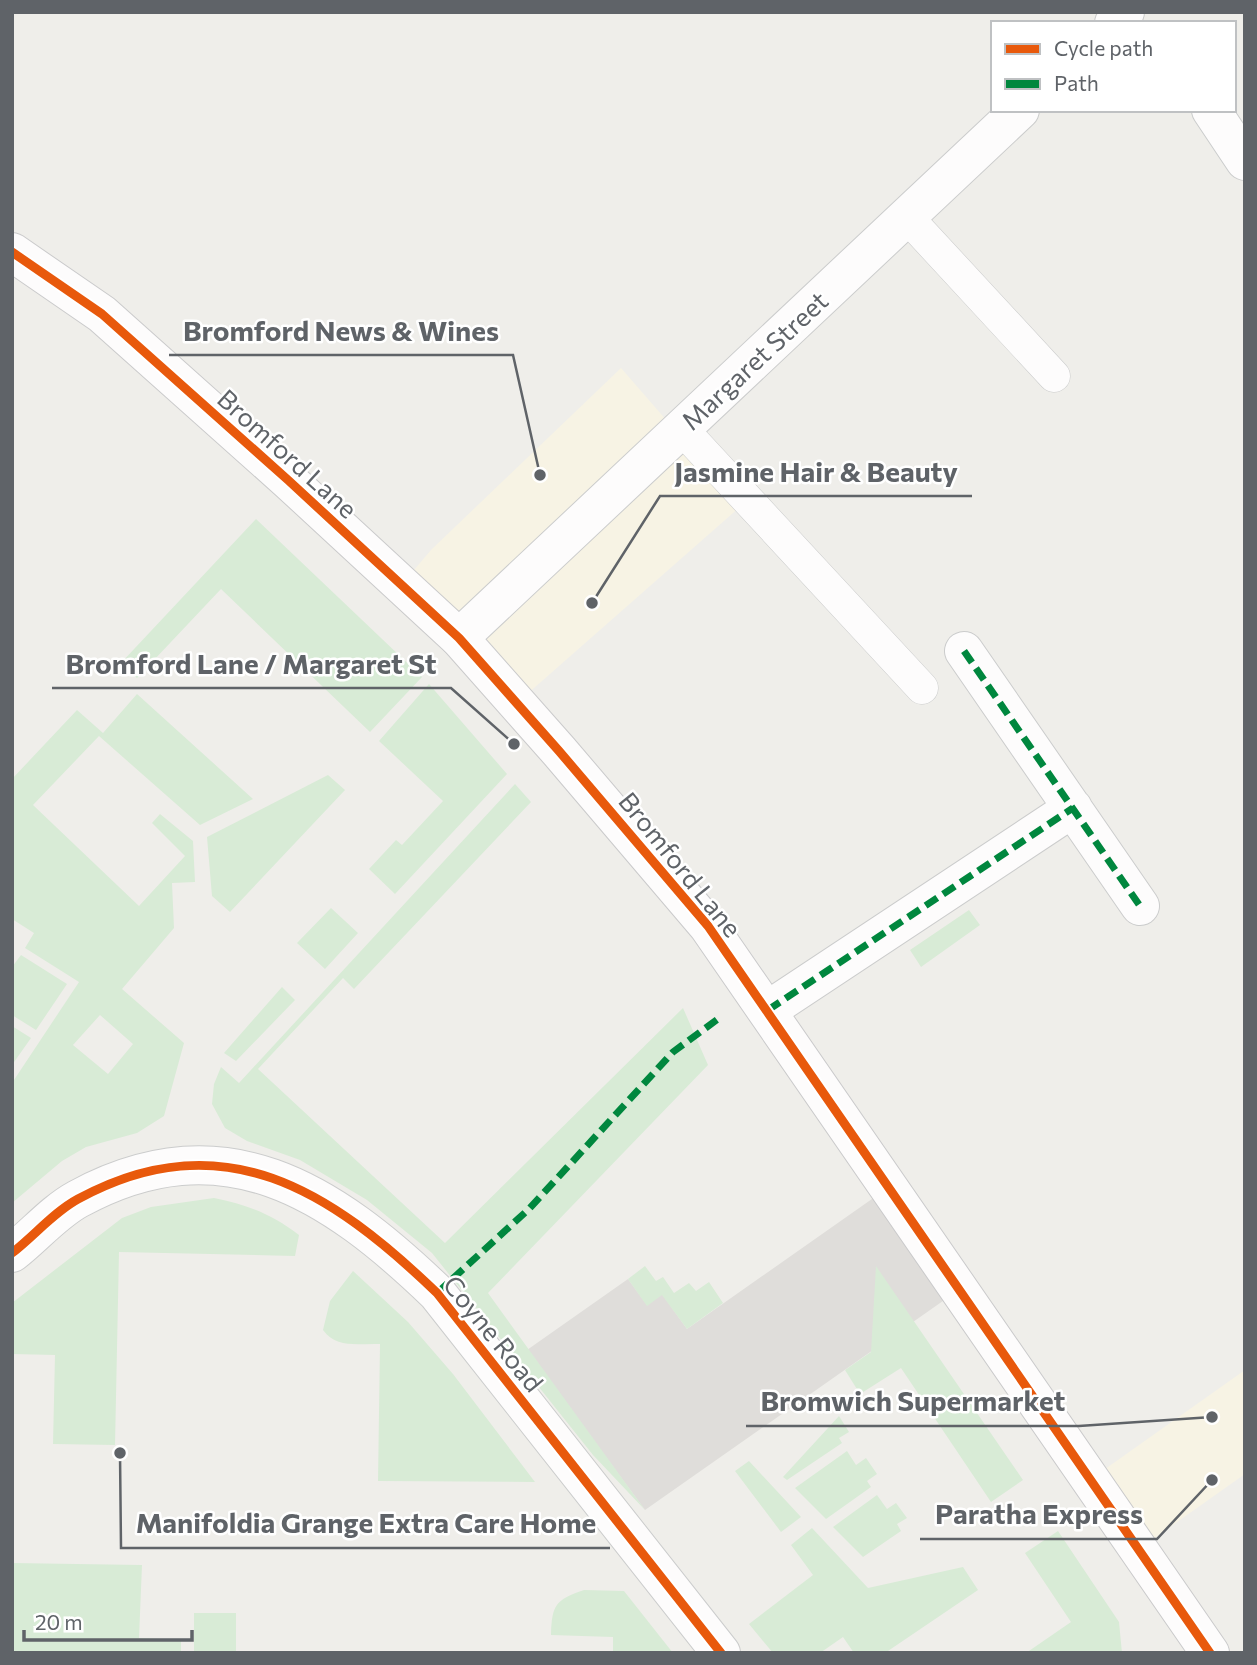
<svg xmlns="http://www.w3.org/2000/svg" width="1257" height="1665" font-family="Commissioner,sans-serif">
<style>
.commercial{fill:#f7f3e4}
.industrial{fill:#dfddda}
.green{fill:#d8ebd6;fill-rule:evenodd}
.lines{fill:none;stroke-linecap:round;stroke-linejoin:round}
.lane-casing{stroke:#cbcccc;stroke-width:33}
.street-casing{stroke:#cbcccc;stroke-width:40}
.secondary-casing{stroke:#cacacb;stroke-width:40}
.lane{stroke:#fdfcfc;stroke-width:32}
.street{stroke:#fdfcfc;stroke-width:38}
.secondary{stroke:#fdfcfc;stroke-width:38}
.quiet{stroke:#00873e;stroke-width:7;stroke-dasharray:14 7;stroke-linecap:butt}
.cycleway-casing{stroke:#fff;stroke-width:13}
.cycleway{stroke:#e8590c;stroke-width:9}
.labels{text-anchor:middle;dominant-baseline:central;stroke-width:5;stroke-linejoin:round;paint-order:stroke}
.street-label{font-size:26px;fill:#5f6368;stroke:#fff}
.leader{fill:none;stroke:#5f6368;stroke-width:2.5}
.callout-dot{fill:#5f6368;stroke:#fff;stroke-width:2.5}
.callout-label{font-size:28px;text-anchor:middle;font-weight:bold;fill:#5f6368;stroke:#fff;stroke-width:5;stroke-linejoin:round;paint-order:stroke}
</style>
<rect width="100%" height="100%" fill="#efeeea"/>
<path class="commercial" d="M 621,368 L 741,506 L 517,703 L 401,585 L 432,549 Z
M 1245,1370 L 1245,1474 L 1139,1549 L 1091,1479 Z"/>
<path class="industrial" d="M 889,1187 L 960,1289 L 645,1510 L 527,1350 L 628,1279 L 647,1305 L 662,1294 L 687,1329 Z"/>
<path class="green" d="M 256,519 L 422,677 L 370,732 L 221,589 L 137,678 L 120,664 Z
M 429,684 L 507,774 L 395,894 L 369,869 L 396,840 L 402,845 L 443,801 L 379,741 Z
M 137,694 L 253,799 L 200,825 L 99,736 L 33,805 L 139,906 L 185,856 L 152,823 L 160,814 L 193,841 L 195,882 L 172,883 L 174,928 L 122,989 L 184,1043 L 164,1116 L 137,1133 L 86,1147 L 62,1161 L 12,1203 L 12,1083 L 79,982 L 25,948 L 34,933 L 12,919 L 12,779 L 77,710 L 103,733 ZM 100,1015 L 133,1044 L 108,1074 L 73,1045 Z
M 328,775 L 345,790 L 230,912 L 212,896 L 207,837 Z
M 515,784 L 531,802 L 354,989 L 343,978 L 258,1069 L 445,1243 L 683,1008 L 708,1065 L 488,1293 L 645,1510 L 593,1455 L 432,1253 L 367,1200 L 300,1160 L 247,1141 L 225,1128 L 212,1104 L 214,1084 L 221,1067 L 239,1083 Z
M 331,908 L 358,933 L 325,969 L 297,943 Z
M 969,910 L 980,925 L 921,967 L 910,950 Z
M 21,955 L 67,984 L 36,1030 L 12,1015 L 12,967 Z
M 282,987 L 295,1000 L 236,1061 L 224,1053 Z
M 12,1026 L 31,1038 L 12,1065 Z
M 214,1198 C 248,1205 272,1214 299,1235 L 295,1256 L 119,1252 L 115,1445 L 53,1444 L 55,1355 L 12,1354 L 12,1303 L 122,1218 L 151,1207 Z
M 645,1266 L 656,1281 L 663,1277 L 674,1293 L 689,1283 L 696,1291 L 709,1282 L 723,1303 L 687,1329 L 662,1295 L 647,1306 L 628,1279 Z
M 876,1266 L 1023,1480 L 991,1502 L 901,1368 L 860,1394 L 845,1370 L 871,1352 Z
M 353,1271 L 408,1322 L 453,1374 L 535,1482 L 378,1481 L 380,1344 C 358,1343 337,1349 323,1330 L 330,1301 Z
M 839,1416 L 849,1432 L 839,1438 L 842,1443 L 787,1480 L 783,1477 Z
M 847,1451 L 856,1465 L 866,1458 L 877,1474 L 867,1481 L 871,1487 L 826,1519 L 795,1488 Z
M 749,1461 L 801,1517 L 781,1532 L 735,1471 Z
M 877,1495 L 887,1509 L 896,1503 L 907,1518 L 897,1524 L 901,1531 L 863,1557 L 833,1527 Z
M 812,1528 L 868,1588 L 963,1567 L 978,1590 L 885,1653 L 854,1653 L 843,1637 L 820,1653 L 773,1653 L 749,1624 L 813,1575 L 791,1545 Z
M 1058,1531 L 1119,1622 L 1122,1653 L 1026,1653 L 1071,1622 L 1025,1553 Z
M 12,1563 L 142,1565 L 139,1638 L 181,1640 L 181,1653 L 12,1653 Z
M 584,1590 L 624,1591 L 673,1653 L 613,1653 L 613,1637 L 551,1635 C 552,1605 555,1600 584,1590 Z
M 194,1613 L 236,1613 L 236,1652 L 252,1653 L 194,1653 Z"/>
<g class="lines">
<g class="lane-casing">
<path id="lane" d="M 907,217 L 1054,376
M 681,428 L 922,688"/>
</g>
<g class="street-casing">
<path id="street" d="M 1114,23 L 1125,12
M 1211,110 L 1245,161
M 459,638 L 1020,110
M 964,651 L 1140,906
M 768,1010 L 1073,808
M 12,1253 C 34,1236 54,1212 78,1199 C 223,1120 331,1191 437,1293 L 721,1653"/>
</g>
<g class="secondary-casing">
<path id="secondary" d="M 12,252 L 102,314 L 288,480 L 459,638 L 559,751 L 708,926 L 1210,1653"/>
</g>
<use href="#lane" class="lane"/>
<use href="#street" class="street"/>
<use href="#secondary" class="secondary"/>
<path class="quiet" d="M 964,651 L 1140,906
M 768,1010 L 1073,808
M 437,1293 L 529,1209 L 673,1052 L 722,1016"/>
<g class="cycleway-casing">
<path id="cycleway" d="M 12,252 L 102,314 L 288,480 L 459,638 L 559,751 L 708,926 L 1210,1653
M 12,1253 C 34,1236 54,1212 78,1199 C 223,1120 331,1191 437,1293 L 721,1653"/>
</g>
<use href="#cycleway" class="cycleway"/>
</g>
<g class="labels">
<g class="street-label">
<text transform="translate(754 360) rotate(-43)">Margaret Street</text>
<text transform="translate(288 453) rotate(42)">Bromford Lane</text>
<text transform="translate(681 864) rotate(51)">Bromford Lane</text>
<text transform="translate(494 1333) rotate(51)">Coyne Road</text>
</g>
</g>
<path class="leader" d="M540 475L513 355H169M592 603L660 496H972M514 744L451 688H52M1212 1417L1079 1426H746M1212 1480L1157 1539H920M120 1453L121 1548H610"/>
<g class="callout-dot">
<circle cx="540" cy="475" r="7"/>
<circle cx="592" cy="603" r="7"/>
<circle cx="514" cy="744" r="7"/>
<circle cx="1212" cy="1417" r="7"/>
<circle cx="1212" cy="1480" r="7"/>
<circle cx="120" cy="1453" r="7"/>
</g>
<g class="callout-label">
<text x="341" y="341">Bromford News &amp; Wines</text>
<text x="816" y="482">Jasmine Hair &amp; Beauty</text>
<text x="251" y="674">Bromford Lane / Margaret St</text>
<text x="913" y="1411">Bromwich Supermarket</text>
<text x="1039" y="1524">Paratha Express</text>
<text x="366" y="1533">Manifoldia Grange Extra Care Home</text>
</g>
<rect width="1257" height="1665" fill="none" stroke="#5f6368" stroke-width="28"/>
<rect x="991" y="21" width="245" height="91" fill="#ffffff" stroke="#bfc1c3" stroke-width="2"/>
<rect x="1005" y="44" width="35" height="10" fill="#e8590c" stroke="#bfc1c3" stroke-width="2"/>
<text x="1054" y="56" font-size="21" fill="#5f6368">Cycle path</text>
<rect x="1005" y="79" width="35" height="10" fill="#00873e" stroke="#bfc1c3" stroke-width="2"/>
<text x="1054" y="91" font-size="21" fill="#5f6368">Path</text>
<path d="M24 1630v10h168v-10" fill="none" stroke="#5f6368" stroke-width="3.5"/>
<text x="35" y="1630" font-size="21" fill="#5f6368" stroke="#ffffff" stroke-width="5" paint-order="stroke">20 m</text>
</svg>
